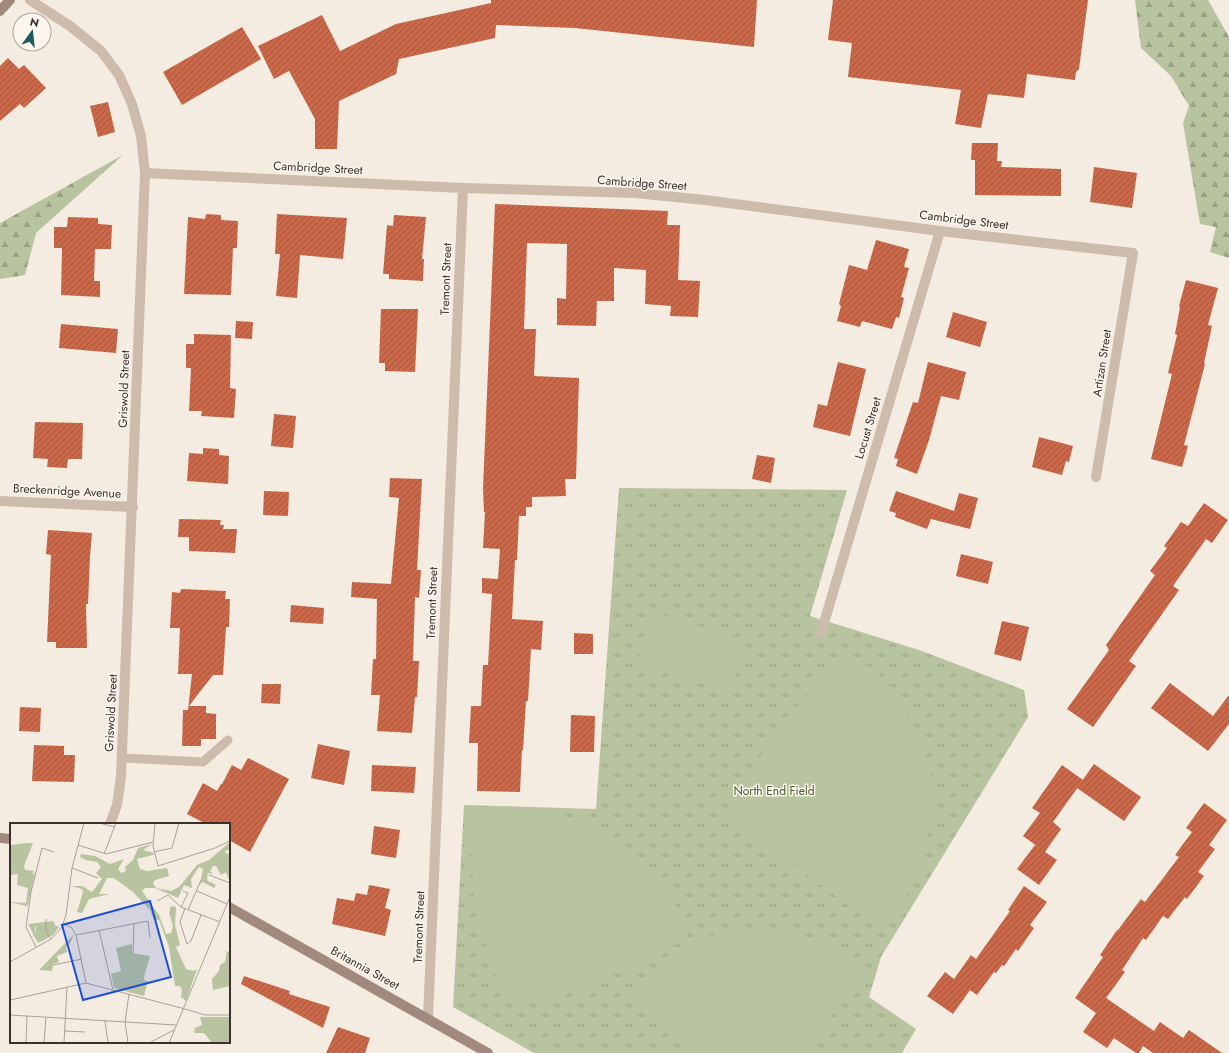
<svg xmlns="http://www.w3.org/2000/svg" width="1229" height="1053" font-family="Jost,sans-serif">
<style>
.forest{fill:url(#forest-firs)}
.park{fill:url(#park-tufts)}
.pitch{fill:#b8c4a0}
.building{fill:url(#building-hatch)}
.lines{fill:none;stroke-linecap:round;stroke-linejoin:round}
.service{stroke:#cdbbac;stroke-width:9}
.minor{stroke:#cdbbac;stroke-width:10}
.secondary{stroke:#a18a7d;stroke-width:10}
.labels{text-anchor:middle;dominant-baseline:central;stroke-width:3;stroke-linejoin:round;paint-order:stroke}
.street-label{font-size:12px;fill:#3b302b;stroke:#fbf5ee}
.park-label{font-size:12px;fill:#4a5a2e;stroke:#fbf5ee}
.inset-road{fill:none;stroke:#aaa098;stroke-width:1}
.view{fill:#1d4ed8;fill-opacity:0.15;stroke:#1d4ed8;stroke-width:2}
.inset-edge{fill:none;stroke:#3b302b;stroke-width:2}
</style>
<defs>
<pattern id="forest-firs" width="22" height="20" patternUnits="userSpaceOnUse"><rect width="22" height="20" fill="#b8c4a0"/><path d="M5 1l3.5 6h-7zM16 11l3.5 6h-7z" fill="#97a083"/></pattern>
<pattern id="park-tufts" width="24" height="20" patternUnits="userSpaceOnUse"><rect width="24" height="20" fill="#b8c4a0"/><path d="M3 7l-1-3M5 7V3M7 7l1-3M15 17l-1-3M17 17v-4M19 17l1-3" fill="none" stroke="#97a083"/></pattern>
<pattern id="building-hatch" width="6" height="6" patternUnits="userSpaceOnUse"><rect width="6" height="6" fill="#c8694b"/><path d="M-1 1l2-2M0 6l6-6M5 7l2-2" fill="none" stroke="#a4573f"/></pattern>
</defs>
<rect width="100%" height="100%" fill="#f4ebe1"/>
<path class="forest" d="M 1135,0 L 1208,0 L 1229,37 L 1229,258 L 1210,252 L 1216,227 L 1200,224 L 1183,123 L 1189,106 L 1171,76 L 1141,48 Z
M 123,155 L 36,233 L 25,275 L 0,279 L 0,223 Z"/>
<path class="park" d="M 619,488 L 847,490 L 810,616 L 922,651 L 1024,690 L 1028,717 L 881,957 L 869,997 L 916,1029 L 902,1053 L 534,1053 L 453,1007 L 464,805 L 596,809 Z"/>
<path class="pitch" d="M 654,612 L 746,640 L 731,692 L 637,664 Z
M 842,649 C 858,659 875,670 887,684 C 916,720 935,766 933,813 C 932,822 929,831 927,840 C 925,852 922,866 917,877 C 908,897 894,914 881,930 L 734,820 L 729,797 Z
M 494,809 L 525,809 L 556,813 L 592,824 L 623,846 L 650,869 L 675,905 L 688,938 L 605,979 L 521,1007 L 502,992 L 474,906 L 469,815 Z
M 745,928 C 758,929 771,928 782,931 C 813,937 842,950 864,972 L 846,998 L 802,1053 L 690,1053 L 629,998 L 644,978 L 667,957 L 688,946 L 712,935 Z"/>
<path class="building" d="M 491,0 L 757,0 L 754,47 L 575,28 L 496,25 L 495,38 L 399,59 L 396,74 L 339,101 L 337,149 L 315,149 L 315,119 L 289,71 L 274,79 L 258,46 L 322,15 L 340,51 L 396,24 L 491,3 Z
M 833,0 L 1088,0 L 1079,69 L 1076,72 L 1075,80 L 1027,74 L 1024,98 L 988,94 L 981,128 L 955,124 L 961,90 L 848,77 L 852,43 L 828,40 Z
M 242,27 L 261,59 L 182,105 L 163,72 Z
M 8,58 L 19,69 L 24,65 L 46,88 L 24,108 L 20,104 L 0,121 L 0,66 Z
M 108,102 L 115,132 L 98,137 L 90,106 Z
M 972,143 L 998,143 L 997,161 L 1002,161 L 1001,167 L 1061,169 L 1061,196 L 975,195 L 975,160 L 971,160 Z
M 1094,167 L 1137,173 L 1132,208 L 1090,202 Z
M 495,204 L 668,211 L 667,225 L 680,225 L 678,280 L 700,281 L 698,317 L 670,316 L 671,306 L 645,304 L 646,270 L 614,268 L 614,301 L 597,301 L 596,326 L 557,325 L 557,298 L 566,299 L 567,244 L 527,243 L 524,329 L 536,329 L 534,376 L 579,378 L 576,479 L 565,479 L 566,496 L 532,497 L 532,507 L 526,507 L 526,516 L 519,516 L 517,560 L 515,560 L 512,619 L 543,621 L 541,650 L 531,649 L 528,701 L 526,701 L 523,750 L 522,750 L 520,792 L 477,791 L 478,743 L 469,743 L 471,706 L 481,706 L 483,665 L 488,665 L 492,594 L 482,593 L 482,578 L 498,579 L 500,549 L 483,548 L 485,512 L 484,512 L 483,488 Z
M 206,214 L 221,215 L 221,220 L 238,221 L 237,248 L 233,248 L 231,295 L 184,294 L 188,217 L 205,219 Z
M 277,214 L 347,218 L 343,259 L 300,255 L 297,298 L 276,296 L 280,254 L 275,254 Z
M 394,215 L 426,217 L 422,259 L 424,259 L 423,281 L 389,279 L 389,274 L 383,274 L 387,225 L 393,226 Z
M 68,217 L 98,218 L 98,224 L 112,225 L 111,249 L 95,249 L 94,281 L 100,281 L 100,297 L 61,295 L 62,248 L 54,248 L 54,227 L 67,227 Z
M 876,240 L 909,249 L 904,267 L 909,268 L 901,297 L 904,298 L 899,318 L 896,317 L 892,329 L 862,321 L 860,327 L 837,321 L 841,306 L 839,304 L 849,265 L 867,270 Z
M 1186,280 L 1218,288 L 1208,325 L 1212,326 L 1204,363 L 1205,364 L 1184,445 L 1188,446 L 1182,467 L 1151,459 L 1172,374 L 1168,373 L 1177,335 L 1175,334 L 1180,307 L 1179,306 Z
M 381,309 L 418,309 L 415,372 L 385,371 L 385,363 L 379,363 Z
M 953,312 L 987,322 L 980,347 L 946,337 Z
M 236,321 L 253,322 L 252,339 L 235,338 Z
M 61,324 L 118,329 L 116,353 L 59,348 Z
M 194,334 L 231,335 L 230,388 L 236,389 L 234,418 L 201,416 L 202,411 L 189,411 L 191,368 L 186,368 L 186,344 L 194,344 Z
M 838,362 L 866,369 L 850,436 L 813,427 L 818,404 L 827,406 Z
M 928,362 L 966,372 L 959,400 L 941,396 L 929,440 L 917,474 L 896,466 L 898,459 L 894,458 L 913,402 L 918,403 Z
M 274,414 L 296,416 L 293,448 L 271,446 Z
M 35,422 L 83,423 L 82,459 L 68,459 L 67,468 L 47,467 L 48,459 L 33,458 Z
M 1039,437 L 1073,446 L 1069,462 L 1066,461 L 1062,475 L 1032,467 Z
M 203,448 L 219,449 L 219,455 L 229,456 L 228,484 L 187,481 L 189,453 L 203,454 Z
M 757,455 L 775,458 L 771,483 L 752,479 Z
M 390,478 L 422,479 L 417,570 L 421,570 L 419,598 L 415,597 L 413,661 L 419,661 L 417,697 L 415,697 L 412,733 L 377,731 L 380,695 L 371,695 L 373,659 L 376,659 L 377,599 L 351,597 L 352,582 L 391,584 L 399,498 L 389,497 Z
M 264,491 L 289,492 L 288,516 L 263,515 Z
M 896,491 L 954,511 L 959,493 L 978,498 L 970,529 L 931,519 L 927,529 L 895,517 L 896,513 L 889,511 Z
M 1204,503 L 1228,520 L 1212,543 L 1206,539 L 1173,586 L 1179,590 L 1129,661 L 1136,666 L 1093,727 L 1067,709 L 1109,650 L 1106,645 L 1155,575 L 1150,571 L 1167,548 L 1164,546 L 1181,522 L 1188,526 Z
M 179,519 L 221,520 L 220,525 L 224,525 L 223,529 L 237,529 L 235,553 L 189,551 L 189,537 L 178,537 Z
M 48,530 L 92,533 L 90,557 L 88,604 L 86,604 L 87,648 L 56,648 L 56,642 L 47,642 L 51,555 L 46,554 Z
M 961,554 L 993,562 L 988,584 L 956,576 Z
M 181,589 L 226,591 L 225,599 L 230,599 L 229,627 L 226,627 L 223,675 L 213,675 L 189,706 L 206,706 L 206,713 L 216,714 L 216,739 L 201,739 L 201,746 L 182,746 L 183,710 L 188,710 L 192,674 L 178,674 L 180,628 L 170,628 L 172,592 L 180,593 Z
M 291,605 L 324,608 L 323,624 L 290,622 Z
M 1002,621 L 1029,627 L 1021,661 L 994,654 Z
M 574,633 L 593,634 L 593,654 L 574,654 Z
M 1170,683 L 1213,716 L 1229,695 L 1229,724 L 1208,751 L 1151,708 Z
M 262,684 L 281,684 L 280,704 L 261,703 Z
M 20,707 L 41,708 L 40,732 L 19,731 Z
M 571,715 L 595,716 L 594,752 L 570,752 Z
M 318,744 L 350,751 L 344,785 L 311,778 Z
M 34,745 L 64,746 L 64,755 L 75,755 L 74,782 L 32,781 Z
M 248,758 L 289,779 L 250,852 L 229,840 L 229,824 L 206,824 L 187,814 L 203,783 L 217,791 L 221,784 L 222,784 L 232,765 L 241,770 Z
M 1094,764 L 1141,797 L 1124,821 L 1077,788 Z
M 372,765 L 416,767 L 414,793 L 371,791 Z
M 1062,765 L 1083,780 L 1053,822 L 1061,829 L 1045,852 L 1057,860 L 1039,885 L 1017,869 L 1035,845 L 1041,849 L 1023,836 L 1040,813 L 1032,808 Z
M 1204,803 L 1227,820 L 1209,845 L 1215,849 L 1198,872 L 1204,876 L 1187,899 L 1185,897 L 1168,919 L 1163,916 L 1146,940 L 1143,938 L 1122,970 L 1125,972 L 1106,998 L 1154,1031 L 1160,1022 L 1183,1038 L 1189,1030 L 1222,1053 L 1153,1053 L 1143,1046 L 1139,1053 L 1136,1053 L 1114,1038 L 1107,1048 L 1083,1032 L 1096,1013 L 1075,998 L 1103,957 L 1100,955 L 1117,930 L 1118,930 L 1141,899 L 1145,902 L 1179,857 L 1175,855 L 1192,832 L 1186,828 Z
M 374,826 L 400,830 L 396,858 L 371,854 Z
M 369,885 L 390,889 L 385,908 L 391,910 L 385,936 L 332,924 L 337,898 L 354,901 L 356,893 L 367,895 Z
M 1024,886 L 1047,902 L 1030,925 L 1034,928 L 1018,951 L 1016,949 L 1004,966 L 1002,965 L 996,973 L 994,972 L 977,995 L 970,990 L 953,1014 L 927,996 L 945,972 L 954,979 L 971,955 L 976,959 L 1010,911 L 1008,910 Z
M 244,976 L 290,991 L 289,994 L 330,1007 L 323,1028 L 241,984 Z
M 338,1027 L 370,1038 L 365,1053 L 326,1053 Z"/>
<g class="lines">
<path class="service" d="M 122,758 L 203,762 L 228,740"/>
<path class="minor" d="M 30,0 L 70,26 L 101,51 L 119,75 L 132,104 L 141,136 L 145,173 L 121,777 L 117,805 L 110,824
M 145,173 L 463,188 L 635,193 L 705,200 L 940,231 L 1133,253 L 1096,477
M 0,501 L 133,507
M 821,633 L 940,231
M 428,1018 L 463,188"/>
<path class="secondary" d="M 0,11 L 10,0
M 0,838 L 11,839
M 229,907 L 488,1053"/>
</g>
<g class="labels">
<g class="street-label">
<text transform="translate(318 168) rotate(3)">Cambridge Street</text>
<text transform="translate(642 183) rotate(4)">Cambridge Street</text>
<text transform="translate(964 220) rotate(7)">Cambridge Street</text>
<text transform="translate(446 279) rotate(-88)">Tremont Street</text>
<text transform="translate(1102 363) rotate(-81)">Artizan Street</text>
<text transform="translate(124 389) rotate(-88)">Griswold Street</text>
<text transform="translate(868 428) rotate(-73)">Locust Street</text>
<text transform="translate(67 491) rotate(3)">Breckenridge Avenue</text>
<text transform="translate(432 603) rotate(-88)">Tremont Street</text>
<text transform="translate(111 713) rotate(-87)">Griswold Street</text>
<text transform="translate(419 927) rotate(-88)">Tremont Street</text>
<text transform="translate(365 968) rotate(29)">Britannia Street</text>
</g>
<g class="park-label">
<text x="774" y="791">North End Field</text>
</g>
</g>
<g transform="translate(10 823)">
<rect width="220" height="220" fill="#f4ebe1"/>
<path d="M 9,46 L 23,51 L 25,49 L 18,82 L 16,83 L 0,79 L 16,80 L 18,65 L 7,62 L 8,51 L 0,52 L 0,47 ZM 18,101 L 25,103 L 26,116 L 32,111 L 40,112 L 45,102 L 48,104 L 51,101 L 43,112 L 28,120 Z" fill="#b8c4a0"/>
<path d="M 220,19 L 220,27 L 216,27 L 215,30 L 220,31 L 220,59 L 216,49 L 211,52 L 206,43 L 203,43 L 200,48 L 203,51 L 198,50 L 197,55 L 198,58 L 206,62 L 204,65 L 193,59 L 190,61 L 193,46 L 189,44 L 181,56 L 182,65 L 174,62 L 168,75 L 145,65 L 135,65 L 132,68 L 149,92 L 156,111 L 161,110 L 163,103 L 159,90 L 161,83 L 166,84 L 165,102 L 170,122 L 166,124 L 176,146 L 183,148 L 187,146 L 176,178 L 171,174 L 172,167 L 170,163 L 165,163 L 159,124 L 149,97 L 144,97 L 140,87 L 123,69 L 104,55 L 97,55 L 89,71 L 99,71 L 79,76 L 72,90 L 67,89 L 73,69 L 72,66 L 61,63 L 72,63 L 82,69 L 92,56 L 86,50 L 91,44 L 87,39 L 76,37 L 70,34 L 71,31 L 85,33 L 100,41 L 114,36 L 108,46 L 111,50 L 116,48 L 115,44 L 123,37 L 128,25 L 142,21 L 133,27 L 144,30 L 143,32 L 127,36 L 130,46 L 137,48 L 157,45 L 159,53 L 145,57 L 143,60 L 146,65 L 161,68 L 169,64 L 187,42 L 199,37 ZM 16,20 L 23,20 L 14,43 L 15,47 L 24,48 L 21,52 L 11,50 L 9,46 L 0,47 L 1,22 ZM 43,98 L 45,102 L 40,112 L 33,118 L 32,111 L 26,116 L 23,112 L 26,109 L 26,104 L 18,101 ZM 64,111 L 60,121 L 56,123 L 57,129 L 47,133 L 49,139 L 43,141 L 42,148 L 29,147 ZM 213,128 L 220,129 L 220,163 L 203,167 L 202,156 L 209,148 L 210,142 L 215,139 L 217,129 ZM 190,194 L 220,194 L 220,220 L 202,220 L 194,210 L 184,210 L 185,205 L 192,202 Z" fill="#b8c4a0"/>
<path d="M 122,121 L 122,130 L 140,133 L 134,154 L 134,157 L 138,158 L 134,173 L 104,165 L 101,151 L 111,148 L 106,125 Z" fill="#b8c4a0"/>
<path d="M 125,132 L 134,140 L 133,152 L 120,145 ZM 111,150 L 120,156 L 126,154 L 133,155 L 128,166 L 117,161 L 118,157 L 107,163 L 102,151 Z" fill="#b8c4a0"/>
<path class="inset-road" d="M 89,0 L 105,4M 145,0 L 143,23 L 148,43 L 205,25 L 220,18M 68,22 L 96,31 L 143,19M 144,29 L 162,25 L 169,0M 94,31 L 106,0M 62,45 L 88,55M 199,52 L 220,60M 187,68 L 217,81M 147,78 L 158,72 L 171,84 L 210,99M 171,84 L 178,70 L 173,68M 175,85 L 170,99 L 177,121 L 181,118 L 191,92M 178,87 L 191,57M 36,96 L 36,108 L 41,116M 54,101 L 62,105 L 66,112 L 76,160M 89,107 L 103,167M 66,112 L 138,98 L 140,115M 26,124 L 16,104 L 21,69 L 32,25 L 44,29M 123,131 L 124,100M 0,139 L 41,116 L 52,104 L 56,92 L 62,45 L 74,0M 43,142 L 72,136M 0,177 L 76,160 L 175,186M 175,186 L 195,192 L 220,192M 0,192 L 166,202M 95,198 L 98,220M 55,208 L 75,209M 16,220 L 17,193M 34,220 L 36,194M 54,220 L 57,164M 118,220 L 115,199 L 119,171M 139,220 L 164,207M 159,220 L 220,74"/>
<path class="view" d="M 140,78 L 161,154 L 73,177 L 52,102 Z"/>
<rect width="220" height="220" class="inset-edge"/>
</g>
<g transform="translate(32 32) rotate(15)"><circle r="19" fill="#fbf5ee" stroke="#aea6a0"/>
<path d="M0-3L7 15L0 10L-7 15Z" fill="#1f5a5e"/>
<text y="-6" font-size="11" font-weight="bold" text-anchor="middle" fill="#3b302b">N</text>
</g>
</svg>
